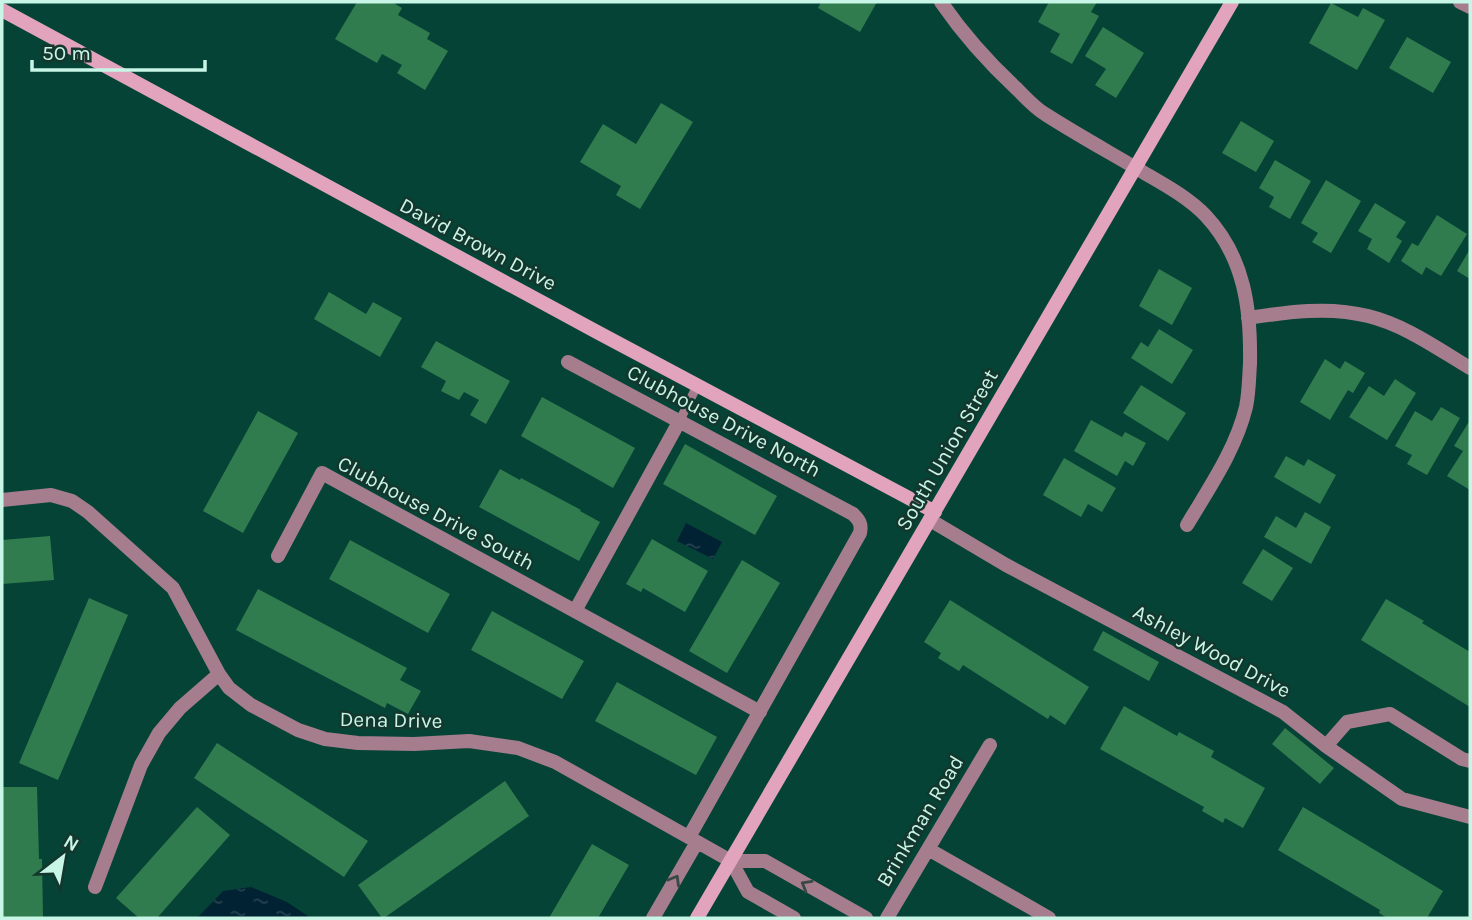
<svg xmlns="http://www.w3.org/2000/svg" width="1472" height="920" font-family="Karla,sans-serif">
<style>
.water{fill:url(#water-ripples)}
.building{fill:#317c4e}
.lines{fill:none;stroke-linecap:round;stroke-linejoin:round}
.lane{stroke:#a57d8d;stroke-width:9}
.street{stroke:#a57d8d;stroke-width:14}
.secondary{stroke:#e2a3bc;stroke-width:14}
.oneway{stroke:#394845}
.labels{text-anchor:middle;dominant-baseline:central;stroke-width:5;stroke-linejoin:round;paint-order:stroke}
.street-label{font-size:21px;fill:#c7f6e7;stroke:#15362d}
</style>
<defs>
<pattern id="water-ripples" width="26" height="14" patternUnits="userSpaceOnUse" patternTransform="scale(1.75)"><rect width="26" height="14" fill="#012232"/><path d="M2 4q2-2 4 0t4 0M15 11q2-2 4 0t4 0" fill="none" stroke="#254350"/></pattern>
</defs>
<rect width="100%" height="100%" fill="#054336"/>
<path class="water" d="M 686,523 L 722,542 L 713,559 L 677,541 Z
M 251,887 L 287,902 L 311,918 L 197,918 L 223,891 Z"/>
<path class="building" d="M 357,2 L 392,2 L 402,8 L 398,15 L 430,33 L 427,39 L 448,51 L 425,90 L 397,73 L 402,65 L 382,54 L 377,63 L 335,39 Z
M 821,2 L 877,2 L 860,32 L 818,8 Z
M 1049,2 L 1097,2 L 1091,12 L 1099,16 L 1072,64 L 1050,52 L 1060,34 L 1038,22 Z
M 1331,3 L 1358,17 L 1363,8 L 1385,20 L 1357,70 L 1309,43 Z
M 1103,27 L 1144,53 L 1116,98 L 1095,85 L 1106,69 L 1085,56 Z
M 1407,37 L 1451,62 L 1433,93 L 1389,68 Z
M 661,103 L 693,122 L 640,209 L 616,195 L 621,186 L 580,162 L 603,124 L 636,144 Z
M 1241,121 L 1274,141 L 1256,172 L 1222,153 Z
M 1275,160 L 1311,181 L 1290,219 L 1269,207 L 1274,197 L 1259,188 Z
M 1326,180 L 1361,201 L 1331,253 L 1312,242 L 1318,233 L 1301,223 Z
M 1375,203 L 1406,222 L 1396,237 L 1402,241 L 1389,263 L 1367,249 L 1372,239 L 1358,231 Z
M 1437,215 L 1467,234 L 1441,276 L 1426,267 L 1422,275 L 1401,261 L 1412,243 L 1418,246 Z
M 1470,249 L 1470,279 L 1457,271 Z
M 1159,269 L 1192,288 L 1172,325 L 1139,306 Z
M 329,292 L 366,314 L 373,302 L 402,318 L 380,357 L 314,319 Z
M 1159,329 L 1193,350 L 1172,384 L 1131,358 L 1141,342 L 1148,347 Z
M 436,341 L 510,381 L 486,424 L 470,415 L 479,400 L 464,392 L 459,400 L 441,391 L 446,381 L 421,367 Z
M 1325,359 L 1340,369 L 1345,361 L 1365,373 L 1353,393 L 1348,390 L 1330,420 L 1300,402 Z
M 1395,379 L 1416,393 L 1387,440 L 1349,417 L 1369,386 L 1384,396 Z
M 1141,385 L 1186,413 L 1168,441 L 1123,413 Z
M 542,397 L 635,448 L 613,488 L 521,436 Z
M 1441,407 L 1460,418 L 1427,475 L 1407,464 L 1412,455 L 1395,446 L 1415,411 L 1432,421 Z
M 258,411 L 298,433 L 243,533 L 203,511 Z
M 1091,420 L 1122,437 L 1125,432 L 1146,443 L 1133,466 L 1125,461 L 1117,476 L 1074,451 Z
M 1470,420 L 1470,490 L 1447,476 L 1463,451 L 1454,446 Z
M 685,444 L 777,496 L 755,535 L 663,484 Z
M 1286,456 L 1304,466 L 1308,459 L 1336,475 L 1320,504 L 1274,477 Z
M 1064,458 L 1116,488 L 1102,512 L 1088,504 L 1081,517 L 1043,495 Z
M 500,469 L 520,480 L 521,478 L 581,510 L 580,511 L 600,522 L 579,561 L 479,507 Z
M 1305,512 L 1331,527 L 1311,564 L 1264,537 L 1276,516 L 1296,528 Z
M 50,536 L 54,580 L 2,584 L 2,540 Z
M 652,539 L 708,571 L 685,612 L 643,588 L 641,592 L 626,584 Z
M 350,540 L 450,594 L 428,633 L 329,579 Z
M 1263,549 L 1293,568 L 1272,601 L 1242,583 Z
M 742,560 L 780,583 L 727,673 L 689,651 Z
M 258,589 L 407,668 L 400,680 L 421,691 L 408,714 L 387,703 L 385,708 L 236,630 Z
M 89,598 L 128,615 L 58,780 L 19,763 Z
M 1386,599 L 1424,621 L 1422,623 L 1470,652 L 1470,707 L 1361,640 Z
M 950,600 L 1089,687 L 1065,725 L 1050,715 L 1048,719 L 963,665 L 959,671 L 938,658 L 941,653 L 924,642 Z
M 492,611 L 584,661 L 562,699 L 471,650 Z
M 1103,631 L 1159,662 L 1149,681 L 1093,650 Z
M 617,682 L 717,737 L 696,775 L 595,721 Z
M 1124,706 L 1177,736 L 1179,732 L 1214,751 L 1211,757 L 1265,788 L 1243,828 L 1225,818 L 1223,823 L 1202,811 L 1204,807 L 1100,749 Z
M 1285,728 L 1334,768 L 1320,784 L 1272,744 Z
M 217,743 L 368,841 L 344,877 L 194,778 Z
M 505,781 L 529,816 L 384,918 L 382,918 L 358,885 Z
M 2,787 L 37,787 L 39,859 L 42,859 L 43,918 L 2,918 Z
M 197,807 L 230,835 L 157,918 L 139,918 L 116,898 Z
M 1303,807 L 1443,891 L 1427,918 L 1387,918 L 1379,913 L 1380,910 L 1278,850 Z
M 592,844 L 629,865 L 598,918 L 549,918 Z"/>
<g class="lines">
<path class="lane" d="M 679,422 L 697,386"/>
<path class="street" d="M 941,2 C 963,34 989,63 1017,89 C 1026,98 1035,108 1045,114 C 1076,134 1109,152 1141,171 C 1163,184 1188,197 1206,216 C 1245,258 1251,310 1250,364 C 1249,378 1249,393 1246,407 C 1236,449 1209,488 1187,525
M 1460,2 L 1470,7
M 1248,318 C 1287,312 1329,306 1368,316 C 1405,325 1438,349 1470,368
M 568,362 L 853,514 C 859,520 862,524 860,533 L 689,837
M 2,500 L 51,495 L 72,501 L 88,512 L 173,588 L 219,674 L 229,688 L 251,705 L 298,730 L 325,739 L 358,743 L 414,744 L 469,741 L 518,748 L 555,762 L 731,861
M 930,520 L 1006,565 L 1283,712 L 1326,746 L 1402,799 L 1470,817
M 278,556 L 322,473 L 760,712
M 575,611 L 679,422
M 1326,746 L 1347,722 L 1390,714 L 1462,759 L 1470,761
M 928,849 L 1049,918
M 731,861 L 765,861 L 866,918
M 731,861 L 748,892 L 794,918
M 95,887 L 141,765 L 159,733 L 180,708 L 219,674
M 653,918 L 697,842
M 887,918 L 990,745"/>
<path class="secondary" d="M 2,10 L 597,332 L 935,512
M 697,918 L 1232,2"/>
</g>
<defs><path id="oneway-chevron" d="M-2-3.5L2.5 0L-2 3.5" fill="none" stroke-width="1.6" stroke-linecap="round" stroke-linejoin="round" transform="scale(1.75)"/></defs>
<g class="oneway">
<use href="#oneway-chevron" transform="translate(675 880) rotate(-60)"/>
<use href="#oneway-chevron" transform="translate(806 885) rotate(-150)"/>
</g>
<g class="labels">
<g class="street-label">
<text transform="translate(478 244) rotate(28)">David Brown Drive</text>
<text transform="translate(724 421) rotate(28)">Clubhouse Drive North</text>
<text transform="translate(947 450) rotate(-60)">South Union Street</text>
<text transform="translate(436 513) rotate(28)">Clubhouse Drive South</text>
<text transform="translate(1212 651) rotate(28)">Ashley Wood Drive</text>
<text transform="translate(391 720) rotate(1)">Dena Drive</text>
<text transform="translate(920 821) rotate(-59)">Brinkman Road</text>
</g>
</g>
<rect width="1472" height="920" fill="none" stroke="#c7f6e7" stroke-width="7"/>
<g transform="translate(63 857) rotate(31)" stroke="#15362d" stroke-width="5" paint-order="stroke">
<path d="M0-5L12 26L0 18L-12 26Z" fill="#c7f6e7"/>
<text y="-10" font-size="19" font-weight="bold" text-anchor="middle" fill="#c7f6e7">N</text>
</g>
<path d="M32 60v10h173v-10" fill="none" stroke="#c7f6e7" stroke-width="3.5"/>
<text x="42" y="60" font-size="21" fill="#c7f6e7" stroke="#15362d" stroke-width="5" paint-order="stroke">50 m</text>
</svg>
